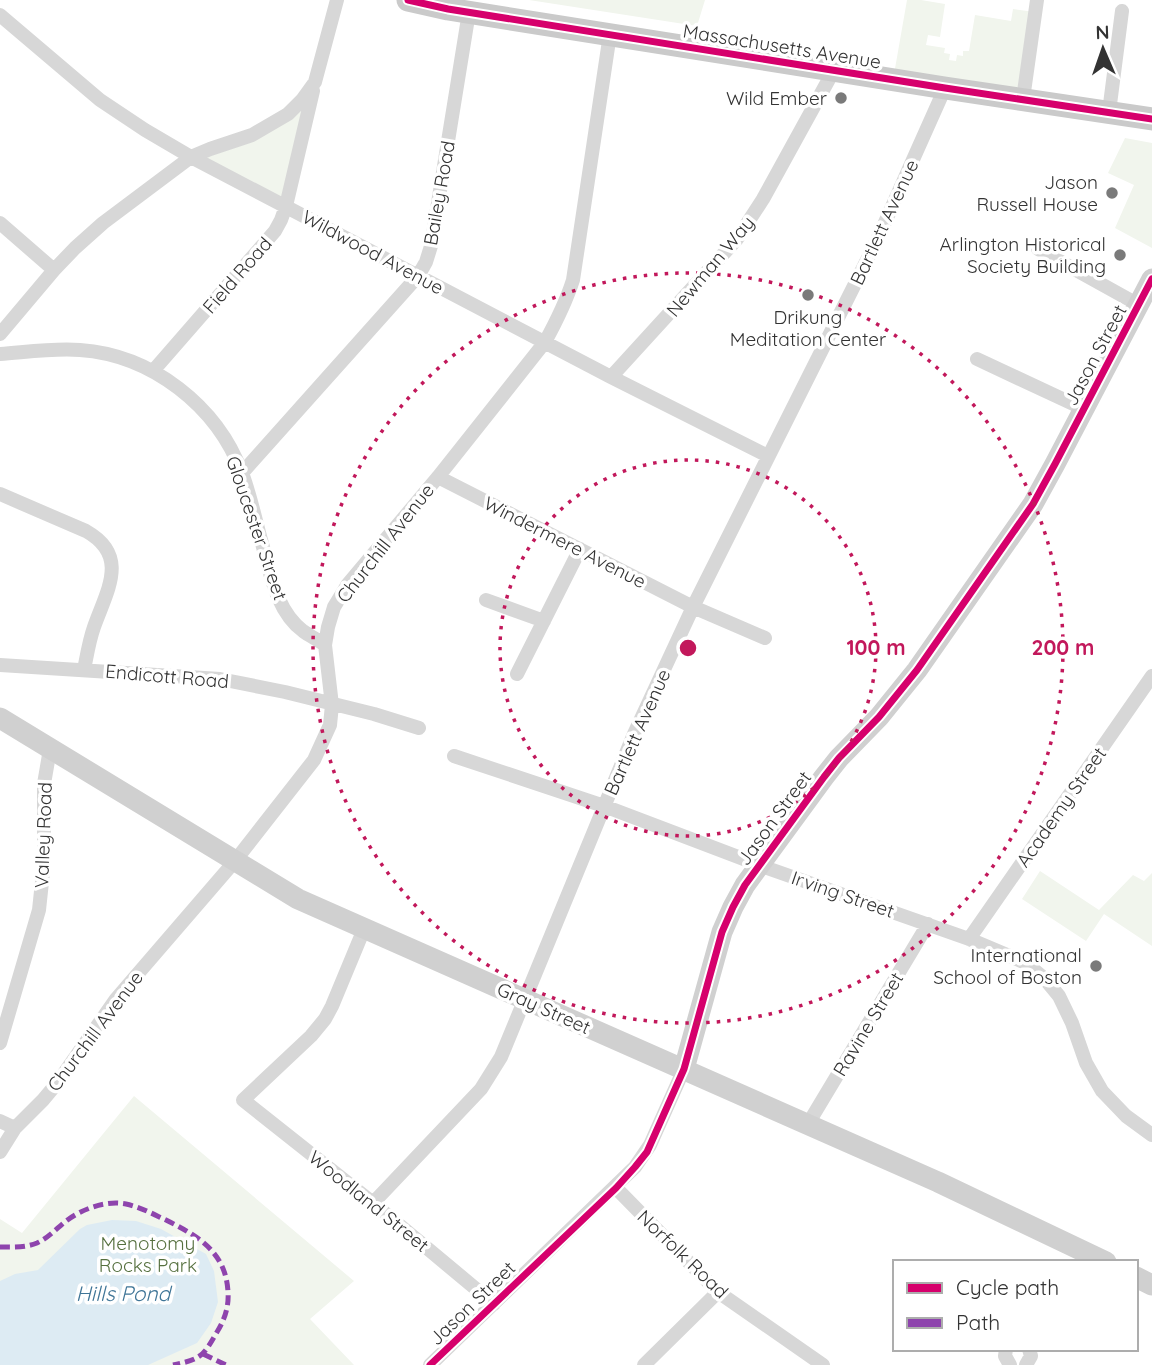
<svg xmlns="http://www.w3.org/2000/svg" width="1152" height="1365" font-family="Quicksand,sans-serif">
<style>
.green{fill:#f1f5ed}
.water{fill:#ddebf3}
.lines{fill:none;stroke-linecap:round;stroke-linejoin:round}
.street{stroke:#d7d7d7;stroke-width:14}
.secondary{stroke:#d0d0d0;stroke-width:21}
.primary{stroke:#cacaca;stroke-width:23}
.quiet{stroke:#8e44ad;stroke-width:5;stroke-dasharray:10 5;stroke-linecap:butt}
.cycleway-casing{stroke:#fff;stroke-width:11}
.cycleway{stroke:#d6006c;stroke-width:7}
.ring{fill:none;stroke:#c2185b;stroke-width:3.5;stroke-dasharray:3.5 7}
.poi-dot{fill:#7a7a7a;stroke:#fff;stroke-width:2.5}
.labels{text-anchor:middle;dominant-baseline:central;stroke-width:7;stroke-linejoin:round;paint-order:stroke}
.street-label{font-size:19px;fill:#333;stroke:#fff}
.poi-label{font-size:19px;fill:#333;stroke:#fff;text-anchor:end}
.park-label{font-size:19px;fill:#56703f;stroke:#fff}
.water-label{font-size:21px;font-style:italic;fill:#3f7597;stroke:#fff}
.centre{fill:#c2185b;stroke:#fff;stroke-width:3.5}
.ring-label{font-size:21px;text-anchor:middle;font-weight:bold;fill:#c2185b;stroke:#fff;stroke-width:7;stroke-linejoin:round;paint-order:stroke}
</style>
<rect width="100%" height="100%" fill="#fff"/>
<path class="green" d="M 529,0 L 705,0 L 697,26 Z
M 907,0 L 921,0 L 945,4 L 940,37 L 928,35 L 926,45 L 945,48 L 944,53 L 950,54 L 949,60 L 956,61 L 957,55 L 963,56 L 963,51 L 969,51 L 975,15 L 1011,21 L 1013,9 L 1035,12 L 1023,99 L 893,80 Z
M 315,82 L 286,206 L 191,157 L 252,135 Z
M 1125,138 L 1152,143 L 1152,248 L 1115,228 L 1134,185 L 1108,173 Z
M 1040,871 L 1099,910 L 1133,875 L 1144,881 L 1152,873 L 1152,946 L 1104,914 L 1086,941 L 1022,899 Z
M 134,1096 L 354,1281 L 310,1319 L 354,1365 L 0,1365 L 0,1219 L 22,1233 Z"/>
<path class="water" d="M 112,1220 L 136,1221 L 161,1229 L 206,1254 L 214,1271 L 218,1302 L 211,1323 L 197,1343 L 148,1365 L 0,1365 L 0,1281 L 15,1274 L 38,1270 L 80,1229 L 87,1225 Z"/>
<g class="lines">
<path class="street" d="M 0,15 L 100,100 L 145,130 L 191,157 L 611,377 L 768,456
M 1023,99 L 1037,0
M 1109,112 L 1122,11
M 0,223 L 54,270
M 1038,249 L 1139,305
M 0,334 L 54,270 L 75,248 L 103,223 L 191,157 L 210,149 L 252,135 L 288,114 L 302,100 L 315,82 L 337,0
M 0,354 C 27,352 53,348 80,350 C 152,355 217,406 242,473 C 250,494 255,518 261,540 C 270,570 275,610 303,631 C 310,636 318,640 325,645
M 977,359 L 1084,409
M 153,371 L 275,231 L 281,220 L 286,206 L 313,91
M 611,377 L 737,239 L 763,199 L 834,70
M 242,473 L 418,276 L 426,262 L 431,246 L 469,12
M 438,477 L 693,607 L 765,638
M 0,494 L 86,531 C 130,556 107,590 94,627 C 89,641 87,655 84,670
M 486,600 L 544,621
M 0,665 L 220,679 L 285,692 L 374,714 L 419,728
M 517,674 L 580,549
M 454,756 L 604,806 L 767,868 L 969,939 L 1026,963 L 1045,979 L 1059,996 L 1072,1023 L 1086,1063 L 1102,1091 L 1126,1116 L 1152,1135
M 364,929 L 332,1006 L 325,1019 L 311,1036 L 243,1100 L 373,1203 L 494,1304
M 969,939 L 1152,676
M 0,1043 L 39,910 L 44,863 L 44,784 L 50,749
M 0,1121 L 15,1128
M 808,1124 L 928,924
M 0,1152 L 15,1128 L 43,1100 L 58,1082 L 116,999 L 235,861 L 314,760 L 330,725 L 332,705 L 325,645 L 328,627 L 334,607 L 348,584 L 438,477 L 545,342 C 556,322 566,302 573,280 L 610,34
M 616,1188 L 718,1292 L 823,1365
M 373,1203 L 481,1089 L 501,1057 L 634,734 L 693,607 L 878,238 L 945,88
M 1006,1349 L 1005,1356 L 1010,1365
M 430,1365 L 635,1167 L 650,1145 L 684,1069
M 644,1365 L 718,1292
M 1026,1365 L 1031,1356 L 1029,1349"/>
<path class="secondary" d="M 0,718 L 298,899 L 938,1182 L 1106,1262
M 684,1069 L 722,932 L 733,907 L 745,885 L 824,777 L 839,758 L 879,717 L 917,670 L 1033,504 L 1055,464 L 1152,279
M 1136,1277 L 1152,1285"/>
<path class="primary" d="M 408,0 L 448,9 L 945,88 L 1152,119"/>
<path class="quiet" d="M 0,1247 C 12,1247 25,1248 37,1243 C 48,1238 56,1229 66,1221 C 82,1209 106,1200 126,1204 C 140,1207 153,1214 166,1220 C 198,1236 226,1252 228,1292 C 229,1306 225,1319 217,1332 C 203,1356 202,1359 173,1365
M 203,1354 L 226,1365"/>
<g class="cycleway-casing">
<path id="cycleway" d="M 408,0 L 448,9 L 945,88 L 1152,119
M 430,1365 L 616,1188 L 635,1167 L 647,1152 L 684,1069 L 722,932 L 733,907 L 745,885 L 824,777 L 839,758 L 879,717 L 917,670 L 1033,504 L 1055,464 L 1152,279"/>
</g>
<use href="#cycleway" class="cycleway"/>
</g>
<g class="ring">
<circle cx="688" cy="648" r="188"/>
<circle cx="688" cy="648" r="375"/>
</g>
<g class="poi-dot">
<circle cx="841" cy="98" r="7"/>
<circle cx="1112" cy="193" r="7"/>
<circle cx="1120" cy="255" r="7"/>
<circle cx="808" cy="295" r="7"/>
<circle cx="1096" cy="966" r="7"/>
</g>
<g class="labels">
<g class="street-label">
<text transform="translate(782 46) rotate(9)">Massachusetts Avenue</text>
<text transform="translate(439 193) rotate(-80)">Bailey Road</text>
<text transform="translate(884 222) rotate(-65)">Bartlett Avenue</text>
<text transform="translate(373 252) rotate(28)">Wildwood Avenue</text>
<text transform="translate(710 266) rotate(-50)">Newman Way</text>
<text transform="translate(237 275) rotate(-49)">Field Road</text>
<text transform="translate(1095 355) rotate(-62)">Jason Street</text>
<text transform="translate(257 528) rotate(71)">Gloucester Street</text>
<text transform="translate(565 542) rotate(27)">Windermere Avenue</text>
<text transform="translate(385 543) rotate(-52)">Churchill Avenue</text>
<text transform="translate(167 676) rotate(5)">Endicott Road</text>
<text transform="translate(637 732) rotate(-66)">Bartlett Avenue</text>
<text transform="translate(1061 807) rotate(-55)">Academy Street</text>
<text transform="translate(774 818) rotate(-54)">Jason Street</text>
<text transform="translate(43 835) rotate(-88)">Valley Road</text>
<text transform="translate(843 894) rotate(19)">Irving Street</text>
<text transform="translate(544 1008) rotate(24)">Gray Street</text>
<text transform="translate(868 1024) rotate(-59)">Ravine Street</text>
<text transform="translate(95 1031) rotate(-53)">Churchill Avenue</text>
<text transform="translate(369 1201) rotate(39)">Woodland Street</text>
<text transform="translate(683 1254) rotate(44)">Norfolk Road</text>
<text transform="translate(472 1303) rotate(-44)">Jason Street</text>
</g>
<g class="poi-label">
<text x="827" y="98">Wild Ember</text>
<text x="1098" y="182">Jason<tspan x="1098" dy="22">Russell House</tspan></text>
<text x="1106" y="244">Arlington Historical<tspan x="1106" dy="22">Society Building</tspan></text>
<text x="808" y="317" text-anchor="middle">Drikung<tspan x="808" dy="22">Meditation Center</tspan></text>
<text x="1082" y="955">International<tspan x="1082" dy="22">School of Boston</tspan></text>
</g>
<g class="park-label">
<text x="148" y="1243">Menotomy<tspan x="148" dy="22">Rocks Park</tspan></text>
</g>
<g class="water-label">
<text x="123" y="1293">Hills Pond</text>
</g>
</g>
<circle cx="688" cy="648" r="10" class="centre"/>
<g class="ring-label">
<text x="876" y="655">100 m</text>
<text x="1063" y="655">200 m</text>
</g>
<rect x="893" y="1260" width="245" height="91" fill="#ffffff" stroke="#adadad" stroke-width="2"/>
<rect x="907" y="1283" width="35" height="10" fill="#d6006c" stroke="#adadad" stroke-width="2"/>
<text x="956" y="1295" font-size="21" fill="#333333">Cycle path</text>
<rect x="907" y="1318" width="35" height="10" fill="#8e44ad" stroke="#adadad" stroke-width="2"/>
<text x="956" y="1330" font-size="21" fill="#333333">Path</text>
<g transform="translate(1103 49) rotate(358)" stroke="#ffffff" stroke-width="5" paint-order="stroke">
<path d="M0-5L12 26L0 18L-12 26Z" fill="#333333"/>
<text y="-10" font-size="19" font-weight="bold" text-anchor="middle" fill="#333333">N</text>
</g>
</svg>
